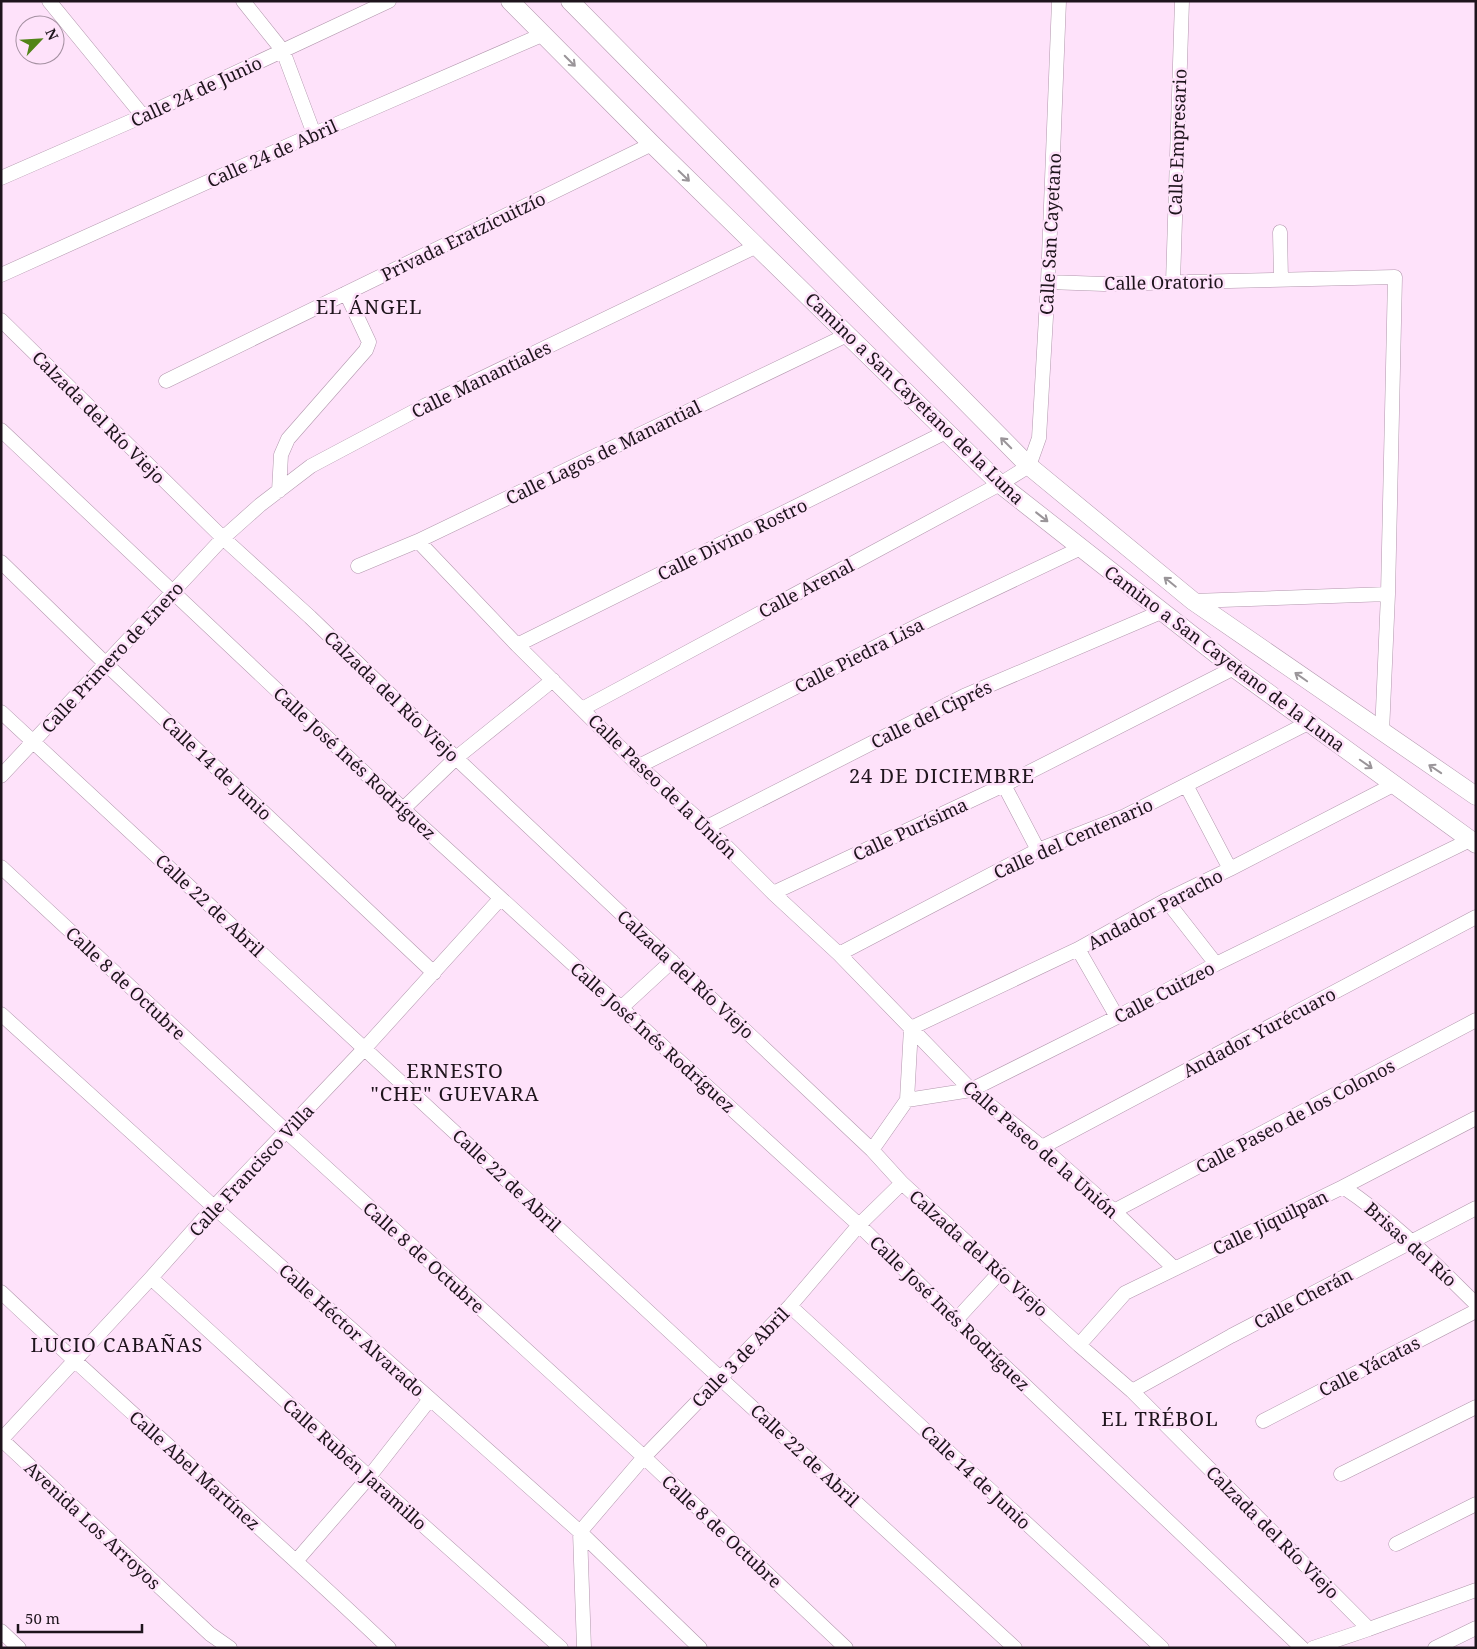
<svg xmlns="http://www.w3.org/2000/svg" width="1477" height="1649" font-family="'Noto Serif',serif">
<style>
.lines{fill:none;stroke-linecap:round;stroke-linejoin:round}
.minor-casing{stroke:#b297ad;stroke-width:15}
.tertiary-casing{stroke:#b297ad;stroke-width:19}
.minor{stroke:#fff;stroke-width:14}
.tertiary{stroke:#fff;stroke-width:18}
.oneway{stroke:#9a9599}
.labels{text-anchor:middle;dominant-baseline:central;stroke-width:5;stroke-linejoin:round;paint-order:stroke}
.street-label{font-size:18px;fill:#1e141c;stroke:#fee2fa}
.quarter-label{font-size:20px;letter-spacing:1px;fill:#1e141c;stroke:#fee2fa}
</style>
<rect width="100%" height="100%" fill="#fee2fa"/>
<g class="lines">
<g class="minor-casing">
<path id="minor" d="M 49,1 L 143,116
M 243,1 L 283,51 L 314,134
M 1,178 L 143,116 L 389,1
M 1280,232 L 1281,279
M 1,275 L 314,134 L 544,34
M 1048,282 L 1104,284 L 1395,277 L 1388,594 L 1382,733
M 1173,282 L 1182,1
M 1,320 L 223,538 L 310,617 L 456,758 L 872,1150 L 902,1183 L 1079,1345 L 1132,1391 L 1369,1629
M 166,381 L 652,144
M 1,430 L 403,809 L 859,1225 L 956,1320 L 1302,1648
M 279,491 L 281,455 L 288,439 L 366,350 L 369,342 L 346,293
M 418,541 L 517,645 L 639,766 L 707,827 L 773,893 L 839,954 L 971,1090 L 1042,1147 L 1114,1211 L 1174,1268
M 1,562 L 106,664 L 434,973
M 358,566 L 418,541 L 847,335
M 1193,601 L 1388,594
M 517,645 L 946,432
M 582,709 L 1000,484 L 1029,466 L 1039,438 L 1048,282 L 1059,1
M 1,712 L 720,1378 L 1015,1648
M 639,766 L 927,621 L 1081,548
M 1,776 L 223,538 L 260,505 L 311,466 L 424,406 L 757,246
M 1004,785 L 1038,850
M 1186,785 L 1230,869
M 403,809 L 456,758 L 553,680
M 707,827 L 964,696 L 1161,612
M 1,867 L 287,1132 L 644,1457 L 846,1648
M 773,893 L 1004,785 L 1234,668
M 1166,900 L 1216,964
M 1078,949 L 1117,1017
M 839,954 L 1038,850 L 1125,816 L 1308,723
M 621,1008 L 672,961
M 1,1014 L 214,1207 L 580,1532 L 700,1648
M 907,1100 L 911,1028 L 1078,949 L 1166,900 L 1230,869 L 1395,784
M 1042,1147 L 1476,917
M 872,1150 L 907,1100 L 971,1090 L 1117,1017 L 1216,964 L 1470,840
M 1343,1187 C 1393,1220 1434,1263 1476,1304
M 1114,1211 L 1476,1020
M 151,1278 L 369,1477 L 561,1648
M 1,1292 C 129,1413 262,1527 389,1648
M 790,1306 L 1162,1648
M 956,1320 L 1000,1272
M 1079,1345 L 1125,1293 L 1343,1187 L 1476,1118
M 1132,1391 L 1231,1336 L 1476,1208
M 1263,1421 L 1476,1311
M 1,1439 L 210,1634 L 230,1648
M 1,1440 L 151,1278 L 214,1207 L 365,1048 L 500,899
M 1341,1474 L 1476,1407
M 1396,1544 L 1476,1504
M 297,1560 L 369,1477 L 430,1399
M 1,1631 L 19,1648
M 584,1648 L 580,1532 L 644,1457 L 790,1306 L 859,1225 L 902,1183
M 1313,1648 L 1369,1629 L 1476,1590
M 1435,1648 L 1476,1628"/>
</g>
<g class="tertiary-casing">
<path id="tertiary" d="M 510,1 L 652,144 L 1000,484 L 1234,668 L 1476,844
M 570,1 L 1029,466 L 1193,601 L 1476,796"/>
</g>
<use href="#minor" class="minor"/>
<use href="#tertiary" class="tertiary"/>
</g>
<defs><path id="oneway-shaft" d="M-6 0H5M1.5-3L5.5 0L1.5 3" fill="none" stroke-width="1.6" stroke-linecap="round" stroke-linejoin="round" transform="scale(1.25)"/></defs>
<g class="oneway">
<use href="#oneway-shaft" transform="translate(570 61) rotate(45)"/>
<use href="#oneway-shaft" transform="translate(684 176) rotate(44)"/>
<use href="#oneway-shaft" transform="translate(1006 443) rotate(-135)"/>
<use href="#oneway-shaft" transform="translate(1042 517) rotate(38)"/>
<use href="#oneway-shaft" transform="translate(1170 582) rotate(-141)"/>
<use href="#oneway-shaft" transform="translate(1301 677) rotate(-145)"/>
<use href="#oneway-shaft" transform="translate(1366 764) rotate(35)"/>
<use href="#oneway-shaft" transform="translate(1435 769) rotate(-146)"/>
</g>
<g class="labels">
<g class="street-label">
<text transform="translate(196 91) rotate(-25)">Calle 24 de Junio</text>
<text transform="translate(1177 142) rotate(-88)">Calle Empresario</text>
<text transform="translate(272 153) rotate(-24)">Calle 24 de Abril</text>
<text transform="translate(1050 234) rotate(-87)">Calle San Cayetano</text>
<text transform="translate(463 236) rotate(-26)">Privada Eratzicuitzío</text>
<text transform="translate(1164 282) rotate(-1)">Calle Oratorio</text>
<text transform="translate(481 379) rotate(-26)">Calle Manantiales</text>
<text transform="translate(915 398) rotate(44)">Camino a San Cayetano de la Luna</text>
<text transform="translate(99 417) rotate(45)">Calzada del Río Viejo</text>
<text transform="translate(603 452) rotate(-26)">Calle Lagos de Manantial</text>
<text transform="translate(732 539) rotate(-26)">Calle Divino Rostro</text>
<text transform="translate(806 588) rotate(-28)">Calle Arenal</text>
<text transform="translate(859 655) rotate(-27)">Calle Piedra Lisa</text>
<text transform="translate(112 657) rotate(-47)">Calle Primero de Enero</text>
<text transform="translate(1225 658) rotate(37)">Camino a San Cayetano de la Luna</text>
<text transform="translate(392 696) rotate(44)">Calzada del Río Viejo</text>
<text transform="translate(931 714) rotate(-26)">Calle del Ciprés</text>
<text transform="translate(355 763) rotate(43)">Calle José Inés Rodríguez</text>
<text transform="translate(217 768) rotate(43)">Calle 14 de Junio</text>
<text transform="translate(663 786) rotate(44)">Calle Paseo de la Unión</text>
<text transform="translate(910 829) rotate(-25)">Calle Purísima</text>
<text transform="translate(1073 838) rotate(-24)">Calle del Centenario</text>
<text transform="translate(210 905) rotate(43)">Calle 22 de Abril</text>
<text transform="translate(1155 909) rotate(-28)">Andador Paracho</text>
<text transform="translate(686 974) rotate(43)">Calzada del Río Viejo</text>
<text transform="translate(126 983) rotate(43)">Calle 8 de Octubre</text>
<text transform="translate(1164 992) rotate(-28)">Calle Cuitzeo</text>
<text transform="translate(1259 1032) rotate(-28)">Andador Yurécuaro</text>
<text transform="translate(653 1037) rotate(42)">Calle José Inés Rodríguez</text>
<text transform="translate(1295 1116) rotate(-28)">Calle Paseo de los Colonos</text>
<text transform="translate(1041 1149) rotate(41)">Calle Paseo de la Unión</text>
<text transform="translate(251 1170) rotate(-47)">Calle Francisco Villa</text>
<text transform="translate(507 1180) rotate(43)">Calle 22 de Abril</text>
<text transform="translate(1270 1222) rotate(-26)">Calle Jiquilpan</text>
<text transform="translate(1411 1244) rotate(42)">Brisas del Río</text>
<text transform="translate(979 1253) rotate(42)">Calzada del Río Viejo</text>
<text transform="translate(424 1257) rotate(42)">Calle 8 de Octubre</text>
<text transform="translate(1303 1298) rotate(-28)">Calle Cherán</text>
<text transform="translate(950 1313) rotate(44)">Calle José Inés Rodríguez</text>
<text transform="translate(352 1330) rotate(42)">Calle Héctor Alvarado</text>
<text transform="translate(740 1357) rotate(-46)">Calle 3 de Abril</text>
<text transform="translate(1369 1366) rotate(-27)">Calle Yácatas</text>
<text transform="translate(805 1455) rotate(43)">Calle 22 de Abril</text>
<text transform="translate(355 1464) rotate(42)">Calle Rubén Jaramillo</text>
<text transform="translate(195 1470) rotate(42)">Calle Abel Martínez</text>
<text transform="translate(976 1477) rotate(43)">Calle 14 de Junio</text>
<text transform="translate(93 1525) rotate(43)">Avenida Los Arroyos</text>
<text transform="translate(722 1531) rotate(43)">Calle 8 de Octubre</text>
<text transform="translate(1273 1532) rotate(45)">Calzada del Río Viejo</text>
</g>
<g class="quarter-label">
<text x="369" y="306">EL ÁNGEL</text>
<text x="942" y="775">24 DE DICIEMBRE</text>
<text x="455" y="1070">ERNESTO<tspan x="455" dy="23">"CHE" GUEVARA</tspan></text>
<text x="117" y="1344">LUCIO CABAÑAS</text>
<text x="1160" y="1418">EL TRÉBOL</text>
</g>
</g>
<rect width="1477" height="1649" fill="none" stroke="#1e141c" stroke-width="5"/>
<g transform="translate(40 40) rotate(65)"><circle r="24" fill="#fee2fa" stroke="#a490a1"/>
<path d="M0-4L9 19L0 12L-9 19Z" fill="#528418"/>
<text y="-8" font-size="14" font-weight="bold" text-anchor="middle" fill="#1e141c">N</text>
</g>
<path d="M18 1624v8h124v-8" fill="none" stroke="#1e141c" stroke-width="2.5"/>
<text x="25" y="1624" font-size="15" fill="#1e141c" stroke="#fee2fa" stroke-width="4" paint-order="stroke">50 m</text>
</svg>
